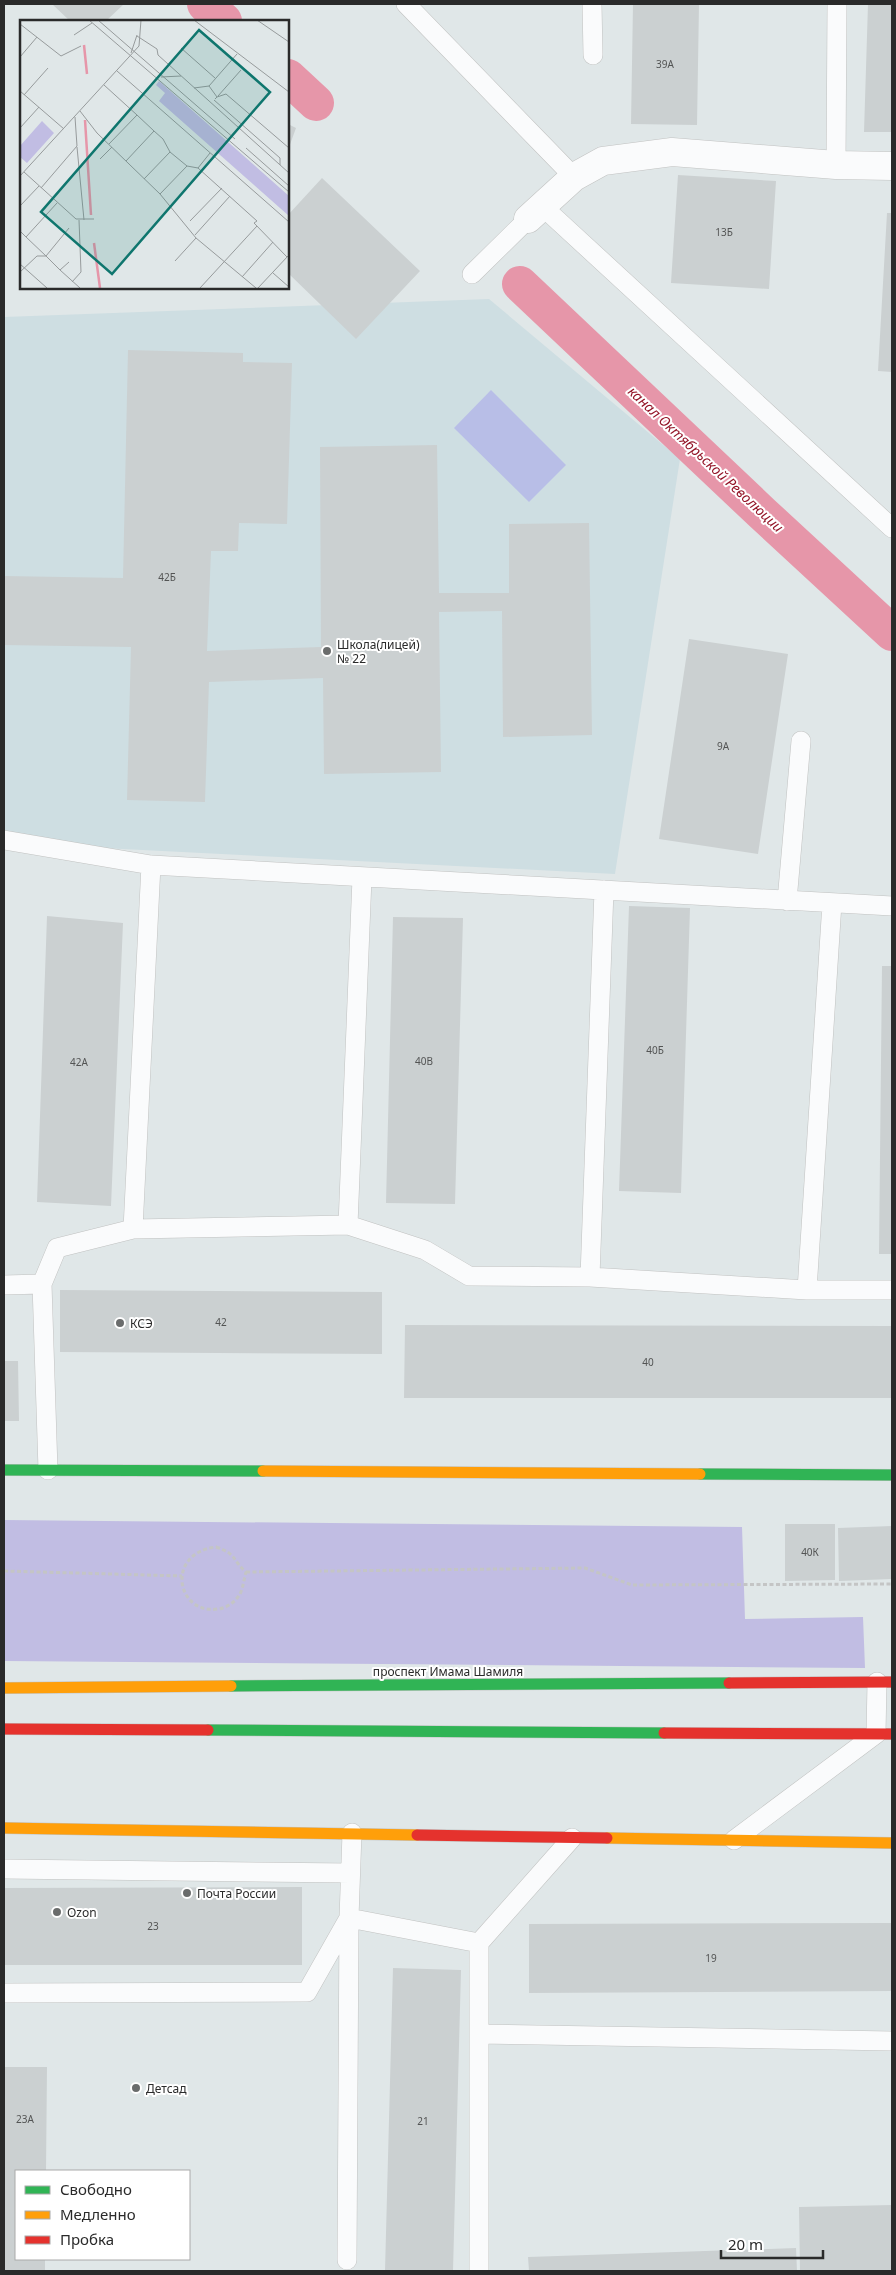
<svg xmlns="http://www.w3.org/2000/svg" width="896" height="2275" font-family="'Noto Sans',sans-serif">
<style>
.education{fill:#cedee2}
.green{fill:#c1bde3}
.pitch{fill:#b8bee7}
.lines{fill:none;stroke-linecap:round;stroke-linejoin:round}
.canal{stroke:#e696a9;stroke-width:36}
.building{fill:#cbd0d1}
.lane-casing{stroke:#c1c2c1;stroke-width:20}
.street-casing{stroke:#c1c2c1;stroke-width:29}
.fast-casing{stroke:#c1c2c1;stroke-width:12}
.slow-casing{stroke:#c1c2c1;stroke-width:12}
.jam-casing{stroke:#c1c2c1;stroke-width:12}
.path{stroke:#c4c5c5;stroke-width:3;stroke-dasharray:4 2.5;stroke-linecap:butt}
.lane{stroke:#fafbfc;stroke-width:19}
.street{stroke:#fafbfc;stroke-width:28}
.fast{stroke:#30b455;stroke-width:11}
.slow{stroke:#ff9f0a;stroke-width:11}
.jam{stroke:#e5322d;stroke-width:11}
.poi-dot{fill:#6a6c6c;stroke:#fff;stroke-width:2}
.labels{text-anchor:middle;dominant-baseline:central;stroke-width:4;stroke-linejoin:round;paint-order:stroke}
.number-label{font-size:10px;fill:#535454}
.poi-label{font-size:12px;fill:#2a2a2a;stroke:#fff;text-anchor:start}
.street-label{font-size:12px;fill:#2a2a2a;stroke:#fff}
.water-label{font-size:14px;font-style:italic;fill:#931427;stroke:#fff}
.inset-river{fill:none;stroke:#e696a9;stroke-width:2.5}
.inset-road{fill:none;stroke:#979b9c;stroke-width:1}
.view{fill:#0f766e;fill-opacity:0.15;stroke:#0f766e;stroke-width:2.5}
.inset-edge{fill:none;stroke:#2a2a2a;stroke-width:2.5}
</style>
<rect width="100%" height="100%" fill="#e0e7e8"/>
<path class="education" d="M 489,299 L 680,459 L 615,874 L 4,843 L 4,317 Z"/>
<path class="green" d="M 4,1520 L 742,1527 L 745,1619 L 863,1617 L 865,1668 L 4,1661 Z"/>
<path class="pitch" d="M 491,390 L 566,465 L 529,502 L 454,428 Z"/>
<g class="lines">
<path class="canal" d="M 205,4 L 224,21
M 288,77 L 316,103
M 520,284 L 762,513 L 892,633"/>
</g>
<path class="building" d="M 52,4 L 124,4 L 106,21 L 70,21 Z
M 633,4 L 699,4 L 697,125 L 631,124 Z
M 868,4 L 892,4 L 892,132 L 864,132 Z
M 288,124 L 296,128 L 288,150 Z
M 678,175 L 776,181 L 769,289 L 671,283 Z
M 322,178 L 420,271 L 356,339 L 288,273 L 288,215 Z
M 887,213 L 892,213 L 892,372 L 878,371 Z
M 128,350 L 243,353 L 243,362 L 292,363 L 287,524 L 239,523 L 238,551 L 211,551 L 207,651 L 321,647 L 320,447 L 437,445 L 439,593 L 509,593 L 509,524 L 589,523 L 592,735 L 503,737 L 502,611 L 439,612 L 441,772 L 324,774 L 323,678 L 209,682 L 205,802 L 127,800 L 131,647 L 4,645 L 4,576 L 123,578 Z
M 689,639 L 788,654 L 758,854 L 659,839 Z
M 629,906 L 690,908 L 681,1193 L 619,1191 Z
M 47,916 L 123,923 L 111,1206 L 37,1202 Z
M 393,917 L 463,918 L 455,1204 L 386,1203 Z
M 882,966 L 892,966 L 892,1254 L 879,1254 Z
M 60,1290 L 382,1292 L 382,1354 L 60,1352 Z
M 405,1325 L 892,1326 L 892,1398 L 404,1398 Z
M 4,1361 L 18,1361 L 19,1421 L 4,1421 Z
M 785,1524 L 835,1524 L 835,1580 L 785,1581 Z
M 892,1526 L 892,1579 L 839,1581 L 838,1528 Z
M 302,1887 L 302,1965 L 4,1965 L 4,1888 Z
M 892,1923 L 892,1991 L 529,1993 L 529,1924 Z
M 393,1968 L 461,1970 L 453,2271 L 385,2271 Z
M 4,2067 L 47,2067 L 46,2171 L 16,2171 L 16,2259 L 45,2259 L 45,2271 L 4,2271 Z
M 892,2205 L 892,2271 L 800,2271 L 799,2207 Z
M 796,2248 L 797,2271 L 529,2271 L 528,2257 Z"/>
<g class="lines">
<g class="lane-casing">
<path id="lane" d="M 406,4 L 574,177
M 592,4 L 593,55
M 836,165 L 837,4
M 542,206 L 892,528
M 472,274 L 528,219
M 4,840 L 151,865 L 892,906
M 604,890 L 590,1277 L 807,1290
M 787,901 L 801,741
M 832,903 L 807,1290 L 892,1290
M 348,1225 L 362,878
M 133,1229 L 348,1225 L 425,1250 L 469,1276 L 590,1277
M 4,1285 L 42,1284
M 48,1470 L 42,1284 L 57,1248 L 133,1229 L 151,865
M 352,1833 L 349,1918 L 479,1943 L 479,2271
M 734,1840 L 876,1734 L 877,1682
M 4,1869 L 350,1873
M 479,1943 L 572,1838
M 4,1993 L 307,1992 L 349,1918
M 479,2034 L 892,2041
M 347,2260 L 349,1919"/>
</g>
<g class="street-casing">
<path id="street" d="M 528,219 L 574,177 L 603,161 L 672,152 L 836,165 L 892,166"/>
</g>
<g class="fast-casing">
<path id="fast" d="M 4,1470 L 263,1471
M 700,1474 L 892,1475
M 231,1686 L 729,1683
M 208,1730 L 664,1733"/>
</g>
<g class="slow-casing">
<path id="slow" d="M 263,1471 L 700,1474
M 4,1688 L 231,1686
M 4,1828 L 417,1835
M 607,1838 L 892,1843"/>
</g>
<g class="jam-casing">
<path id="jam" d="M 729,1683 L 892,1682
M 4,1729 L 208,1730
M 664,1733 L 892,1734
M 417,1835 L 607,1838"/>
</g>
<path class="path" d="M 216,1547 C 237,1554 232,1560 246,1572 C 244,1579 243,1588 240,1594 C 235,1602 227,1608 218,1609 C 176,1615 165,1553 216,1547 Z
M 4,1571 L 182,1576
M 246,1572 L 585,1568 L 632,1585 L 892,1584"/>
<use href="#lane" class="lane"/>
<use href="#street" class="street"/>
<use href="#fast" class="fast"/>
<use href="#slow" class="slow"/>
<use href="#jam" class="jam"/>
</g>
<g class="poi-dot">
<circle cx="327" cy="651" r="5"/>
<circle cx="120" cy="1323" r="5"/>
<circle cx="187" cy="1893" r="5"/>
<circle cx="57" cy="1912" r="5"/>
<circle cx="136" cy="2088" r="5"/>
</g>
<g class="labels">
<g class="number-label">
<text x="665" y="64">39А</text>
<text x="724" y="232">13Б</text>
<text x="167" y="577">42Б</text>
<text x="723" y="746">9А</text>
<text x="655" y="1050">40Б</text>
<text x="424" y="1061">40В</text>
<text x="79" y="1062">42А</text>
<text x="221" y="1322">42</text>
<text x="648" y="1362">40</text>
<text x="810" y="1552">40К</text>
<text x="153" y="1926">23</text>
<text x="711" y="1958">19</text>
<text x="25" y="2119">23А</text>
<text x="423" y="2121">21</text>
</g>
<g class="poi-label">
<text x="337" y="644">Школа(лицей)<tspan x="337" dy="14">№ 22</tspan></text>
<text x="130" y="1323">КСЭ</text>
<text x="197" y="1893">Почта России</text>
<text x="67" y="1912">Ozon</text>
<text x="146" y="2088">Детсад</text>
</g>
<g class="street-label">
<text x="448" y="1671">проспект Имама Шамиля</text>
</g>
<g class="water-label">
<text transform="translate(706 459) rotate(43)">канал Октябрьской Революции</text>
</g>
</g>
<g transform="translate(20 20)">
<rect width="269" height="269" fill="#e0e7e8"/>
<path d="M 139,61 L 269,176 L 269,196 L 139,81 L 145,73 L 136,65 ZM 22,101 L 34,113 L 7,143 L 0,137 L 0,126 Z" fill="#c1bde3"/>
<path class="inset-river" d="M 64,25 L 67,54M 65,100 L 71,195M 74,223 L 80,268"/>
<path class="inset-road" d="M 69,0 L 269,172M 78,0 L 215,119M 174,0 L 269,72M 237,0 L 269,22M 0,4 L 41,36 L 61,26M 54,15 L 72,3M 117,16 L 137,29 L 138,35 L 269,153M 161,28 L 195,58M 111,33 L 117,15M 0,37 L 17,17M 97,51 L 269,202M 141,57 L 161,56M 84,65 L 117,95 L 89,124M 174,68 L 189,66M 0,71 L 44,109M 4,75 L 28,48M 198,76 L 221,50M 197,77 L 206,74 L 269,128M 195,79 L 197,77 L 189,66 L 217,34M 194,80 L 260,138 L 260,145M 60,91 L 77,113 L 140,174 L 176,218 L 236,268M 0,108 L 19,87M 134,111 L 143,119 L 150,132 L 167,146M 57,127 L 64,200M 226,128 L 269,166M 80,139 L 92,127M 106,141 L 134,111 L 117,95M 178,148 L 237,201 L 234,203 L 267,237M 4,152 L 56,199 L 74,199M 0,156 L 119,26 L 121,0M 124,159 L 150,132M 21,168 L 57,126 L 55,97M 140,174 L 167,146 L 178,148 L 190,133M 0,186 L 19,166M 170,201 L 202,168M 0,211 L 6,217 L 37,183M 175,215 L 210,176M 6,217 L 26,236 L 49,208M 155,241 L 176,218M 49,242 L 40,250 L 60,268M 0,244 L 27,268M 0,252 L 17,236 L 26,236 L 40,250M 253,253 L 269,267M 222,257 L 253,222M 52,262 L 61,252 L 59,200M 180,268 L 237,206M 238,268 L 268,236"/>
<path class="view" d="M 179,10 L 250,72 L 92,254 L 21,192 Z"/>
<rect width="269" height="269" class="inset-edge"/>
</g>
<rect width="896" height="2275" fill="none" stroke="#2a2a2a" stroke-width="10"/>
<rect x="15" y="2170" width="175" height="90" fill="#ffffff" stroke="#aaaaaa"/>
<rect x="25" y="2186" width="25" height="8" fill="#30b455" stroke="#aaaaaa"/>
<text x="60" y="2195" font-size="15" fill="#2a2a2a">Свободно</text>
<rect x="25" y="2211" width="25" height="8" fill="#ff9f0a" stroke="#aaaaaa"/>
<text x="60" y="2220" font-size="15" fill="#2a2a2a">Медленно</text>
<rect x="25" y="2236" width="25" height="8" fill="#e5322d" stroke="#aaaaaa"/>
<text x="60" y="2245" font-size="15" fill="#2a2a2a">Пробка</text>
<path d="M721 2250v8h102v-8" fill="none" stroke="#2a2a2a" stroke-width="2.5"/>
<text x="728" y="2250" font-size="15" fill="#2a2a2a" stroke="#ffffff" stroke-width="4" paint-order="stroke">20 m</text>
</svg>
